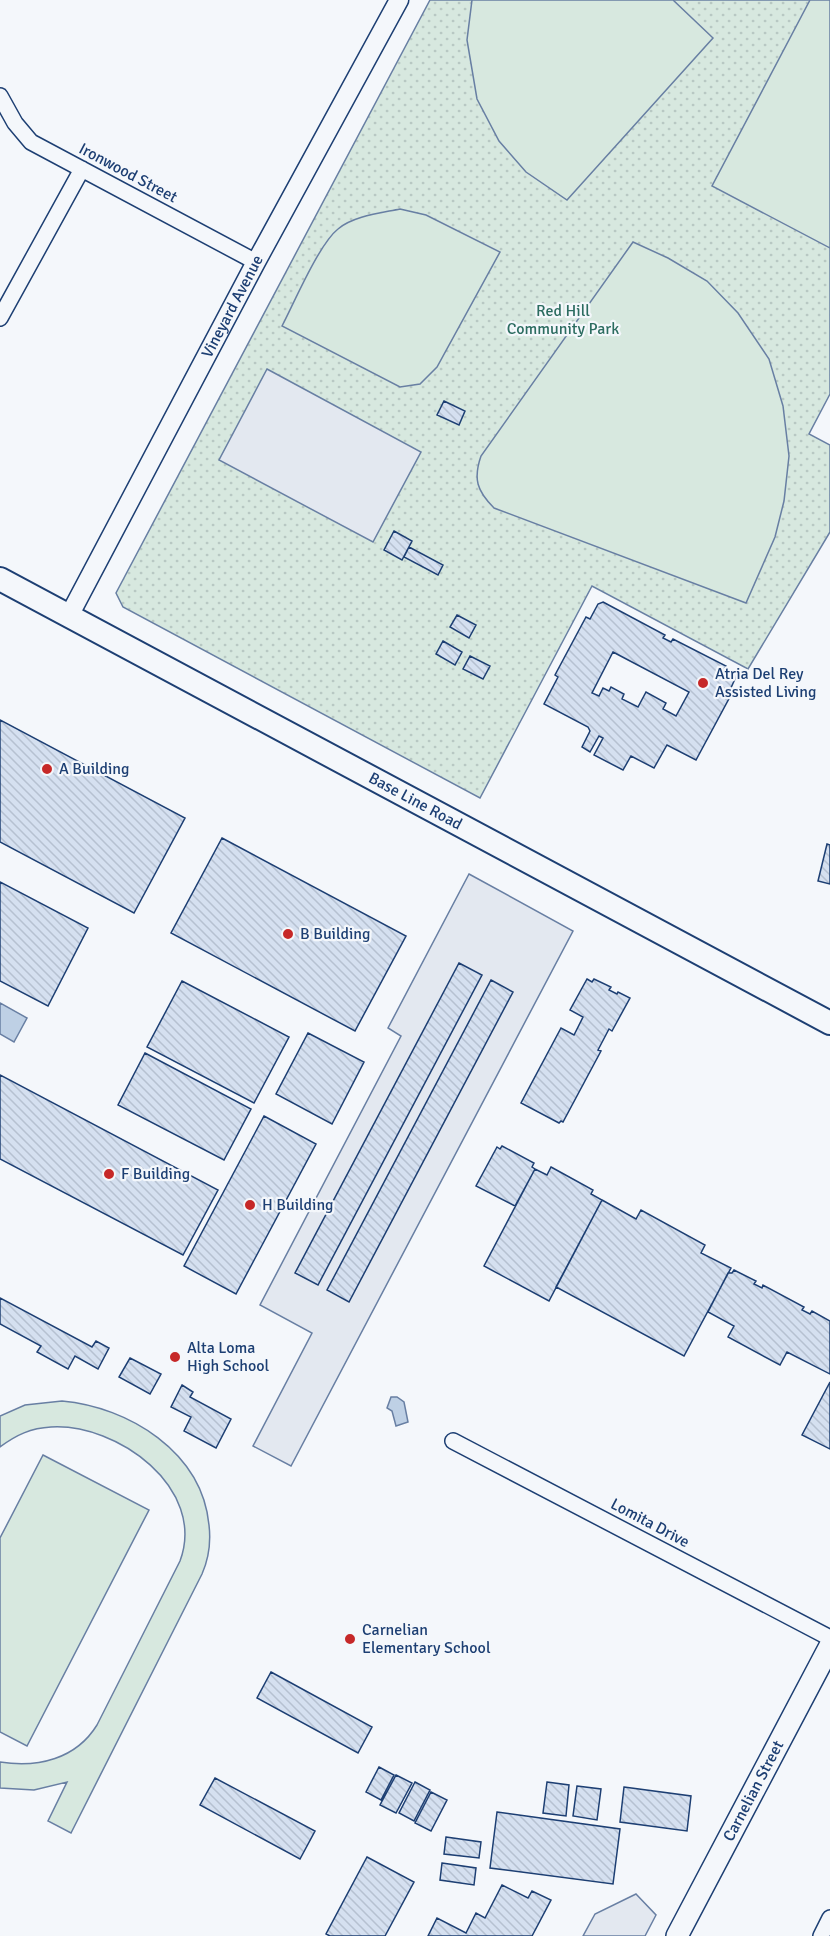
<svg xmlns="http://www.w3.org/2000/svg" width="830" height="1936" font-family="Signika,sans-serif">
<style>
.park{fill:url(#park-dots);stroke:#687fa3;stroke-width:1.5}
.garden{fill:#d7e8df;stroke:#687fa3;stroke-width:1.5}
.parking{fill:#e3e8f0;stroke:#687fa3;stroke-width:1.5}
.water{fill:#bed0e5;stroke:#687fa3;stroke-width:1.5}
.building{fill:url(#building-back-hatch);stroke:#1d3f73;stroke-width:1.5;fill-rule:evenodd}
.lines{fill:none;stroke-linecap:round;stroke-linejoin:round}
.minor-casing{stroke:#1d3f73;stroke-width:18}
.tertiary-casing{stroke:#1d3f73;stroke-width:21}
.secondary-casing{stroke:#1d3f73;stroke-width:24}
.primary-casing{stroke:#1d3f73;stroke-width:26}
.minor{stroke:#f4f7fb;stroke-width:15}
.tertiary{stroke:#f4f7fb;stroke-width:18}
.secondary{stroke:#f4f7fb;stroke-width:21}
.primary{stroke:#f4f7fb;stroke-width:22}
.poi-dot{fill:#c62828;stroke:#f4f7fb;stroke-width:2}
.labels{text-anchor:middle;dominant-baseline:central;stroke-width:4.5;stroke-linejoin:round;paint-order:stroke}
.street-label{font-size:16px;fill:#1d3f73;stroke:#f4f7fb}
.park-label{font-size:16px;fill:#2c6c60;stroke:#f4f7fb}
.poi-label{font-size:16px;fill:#1d3f73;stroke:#f4f7fb;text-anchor:start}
</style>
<defs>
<pattern id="park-dots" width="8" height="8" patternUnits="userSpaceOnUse" patternTransform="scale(1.5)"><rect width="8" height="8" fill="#d7e8df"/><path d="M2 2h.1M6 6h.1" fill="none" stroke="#b8c8c3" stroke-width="1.8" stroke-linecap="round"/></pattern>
<pattern id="building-back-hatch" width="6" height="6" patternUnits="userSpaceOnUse" patternTransform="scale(1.5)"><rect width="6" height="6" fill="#d5e0f0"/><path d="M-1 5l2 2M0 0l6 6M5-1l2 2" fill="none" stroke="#b6c1d1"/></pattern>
</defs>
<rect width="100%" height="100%" fill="#f4f7fb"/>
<path class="park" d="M 430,0 L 830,0 L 830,394 L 809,434 L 830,445 L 830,532 L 748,669 L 592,586 L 480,798 L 123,607 L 116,593 Z"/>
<path class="garden" d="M 472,0 L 673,0 L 713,38 L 567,200 L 526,172 L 499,141 L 477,99 L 467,40 Z
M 810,0 L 830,0 L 830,248 L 712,186 Z
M 400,209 L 426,215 L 500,252 L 437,367 L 420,384 L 400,387 L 282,326 C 294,303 319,244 338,229 C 353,216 381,213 400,209 Z
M 633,242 L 668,258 L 707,281 L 738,313 L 769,359 L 783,406 L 789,456 L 784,501 L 775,537 L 746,603 L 494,508 C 477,491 473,479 481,456 Z
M 62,1401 C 129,1407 202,1452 209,1525 C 211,1542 209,1558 202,1574 L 71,1833 L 48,1821 L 67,1782 L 34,1790 L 0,1788 L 0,1762 C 38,1768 76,1759 97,1725 L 180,1561 C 207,1488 117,1423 51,1427 C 31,1428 16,1435 0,1447 L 0,1416 L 25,1405 Z
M 43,1455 L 149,1510 L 27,1746 L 0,1732 L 0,1538 Z"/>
<path class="parking" d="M 267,369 L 421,452 L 373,542 L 219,460 Z
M 469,874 L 573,931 L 291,1466 L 253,1446 L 312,1333 L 260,1305 L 401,1036 L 388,1028 Z
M 636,1894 L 656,1915 L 645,1936 L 583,1936 L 595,1914 Z"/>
<path class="water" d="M 0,1003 L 27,1018 L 14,1042 L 0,1034 Z
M 391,1397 L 397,1397 L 404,1402 L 408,1422 L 396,1426 L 392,1411 L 387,1408 Z"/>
<path class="building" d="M 444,401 L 465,411 L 459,425 L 437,415 Z
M 394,531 L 412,541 L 402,560 L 384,550 Z
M 409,547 L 443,565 L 438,575 L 404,557 Z
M 603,602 L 665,635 L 663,638 L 671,642 L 673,639 L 726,666 L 725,668 L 734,673 L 735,679 L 730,690 L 732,693 L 696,760 L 667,745 L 654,768 L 631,756 L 623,770 L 594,755 L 603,738 L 599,736 L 590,752 L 582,747 L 590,731 L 588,727 L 544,704 L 558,677 L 555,675 L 586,617 L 590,619 L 598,604 ZM 613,652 L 689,692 L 676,716 L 663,709 L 666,703 L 646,692 L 638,707 L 622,699 L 624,694 L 611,687 L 609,691 L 603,688 L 599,696 L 592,693 Z
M 457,615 L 476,625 L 469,638 L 450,627 Z
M 443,641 L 462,652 L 455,665 L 436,654 Z
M 470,656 L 490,666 L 483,679 L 463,669 Z
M 0,720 L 185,818 L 134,913 L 0,842 Z
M 222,838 L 406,936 L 355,1031 L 171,933 Z
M 827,844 L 830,845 L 830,884 L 818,881 Z
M 0,882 L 88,928 L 48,1006 L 0,981 Z
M 459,963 L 482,975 L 318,1285 L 295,1273 Z
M 587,979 L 592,982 L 594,979 L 611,987 L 609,990 L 617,994 L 618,992 L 630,998 L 612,1031 L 609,1029 L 598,1050 L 601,1051 L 563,1122 L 561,1121 L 559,1123 L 521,1103 L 561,1028 L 574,1035 L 583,1017 L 570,1010 Z
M 491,980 L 513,992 L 349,1302 L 327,1290 Z
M 182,981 L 289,1037 L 254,1103 L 147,1047 Z
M 308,1033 L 364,1062 L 332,1124 L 276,1094 Z
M 145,1053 L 251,1109 L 224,1160 L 118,1105 Z
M 0,1075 L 218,1190 L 183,1255 L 0,1159 Z
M 264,1116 L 316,1144 L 236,1294 L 184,1266 Z
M 502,1146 L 534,1163 L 532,1167 L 535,1169 L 515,1206 L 476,1186 L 497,1147 L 500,1149 Z
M 551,1167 L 593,1190 L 591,1194 L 602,1200 L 549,1301 L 484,1266 L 535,1169 L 547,1175 Z
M 602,1200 L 636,1219 L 641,1210 L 705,1245 L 701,1253 L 731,1268 L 684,1356 L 556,1287 Z
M 734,1270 L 756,1281 L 754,1284 L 762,1288 L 763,1285 L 804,1307 L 802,1310 L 810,1314 L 812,1311 L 830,1321 L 830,1374 L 787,1352 L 780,1365 L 728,1337 L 734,1326 L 708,1312 L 728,1273 L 732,1273 Z
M 0,1298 L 92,1347 L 96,1341 L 109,1348 L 98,1369 L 75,1356 L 68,1369 L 37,1352 L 41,1346 L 0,1324 Z
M 130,1358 L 161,1374 L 150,1394 L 119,1377 Z
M 830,1382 L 830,1449 L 802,1435 Z
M 182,1385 L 193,1392 L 190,1397 L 231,1419 L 216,1448 L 184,1431 L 191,1417 L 171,1407 Z
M 271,1672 L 372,1727 L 358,1753 L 257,1698 Z
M 379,1767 L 394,1775 L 381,1800 L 366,1792 Z
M 396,1775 L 412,1783 L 396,1813 L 380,1805 Z
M 215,1778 L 315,1831 L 300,1859 L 200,1805 Z
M 415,1782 L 430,1790 L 414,1821 L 399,1813 Z
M 547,1782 L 569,1785 L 566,1816 L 543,1813 Z
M 577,1786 L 601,1789 L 597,1820 L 573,1816 Z
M 624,1787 L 691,1796 L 687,1831 L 620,1822 Z
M 431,1792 L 447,1800 L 431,1831 L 415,1823 Z
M 497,1812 L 620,1829 L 613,1884 L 490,1868 Z
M 446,1837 L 481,1842 L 479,1858 L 444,1854 Z
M 367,1857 L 414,1882 L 385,1936 L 330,1936 L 326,1934 Z
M 442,1863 L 476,1868 L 474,1885 L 440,1880 Z
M 502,1885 L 528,1898 L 532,1891 L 551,1900 L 532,1936 L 428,1936 L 437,1918 L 466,1933 L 476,1913 L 485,1918 Z"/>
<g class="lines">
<g class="minor-casing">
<path id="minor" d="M 0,96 L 15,123 L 31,142 L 256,262
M 0,318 L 82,169
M 453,1441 L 830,1638
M 821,1936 L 830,1918"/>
</g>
<g class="tertiary-casing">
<g id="tertiary">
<path id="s1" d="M 69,616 L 256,262 L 399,0"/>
</g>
</g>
<g class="secondary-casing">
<g id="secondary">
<path id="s2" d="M 677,1936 L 830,1646"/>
</g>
</g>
<g class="primary-casing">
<g id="primary">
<path id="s3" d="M 0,579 L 830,1023"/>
</g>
</g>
<use href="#minor" class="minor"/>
<use href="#tertiary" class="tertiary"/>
<use href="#secondary" class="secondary"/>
<use href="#primary" class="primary"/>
</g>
<g class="poi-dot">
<circle cx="703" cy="683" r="6"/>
<circle cx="47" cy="769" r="6"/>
<circle cx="288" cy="934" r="6"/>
<circle cx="109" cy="1174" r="6"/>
<circle cx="250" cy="1205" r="6"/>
<circle cx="175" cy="1357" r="6"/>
<circle cx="350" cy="1639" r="6"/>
</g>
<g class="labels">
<g class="street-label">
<text transform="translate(128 173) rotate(28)">Ironwood Street</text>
<text stroke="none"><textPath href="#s1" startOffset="350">Vineyard Avenue</textPath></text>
<text stroke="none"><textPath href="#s3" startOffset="471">Base Line Road</textPath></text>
<text transform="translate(650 1523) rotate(28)">Lomita Drive</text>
<text stroke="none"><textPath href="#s2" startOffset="164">Carnelian Street</textPath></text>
</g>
<g class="park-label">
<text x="563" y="311">Red Hill<tspan x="563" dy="18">Community Park</tspan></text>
</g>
<g class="poi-label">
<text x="715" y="674">Atria Del Rey<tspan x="715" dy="18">Assisted Living</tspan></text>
<text x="59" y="769">A Building</text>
<text x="300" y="934">B Building</text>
<text x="121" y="1174">F Building</text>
<text x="262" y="1205">H Building</text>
<text x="187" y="1348">Alta Loma<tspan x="187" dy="18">High School</tspan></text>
<text x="362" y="1630">Carnelian<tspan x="362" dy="18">Elementary School</tspan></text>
</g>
</g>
</svg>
